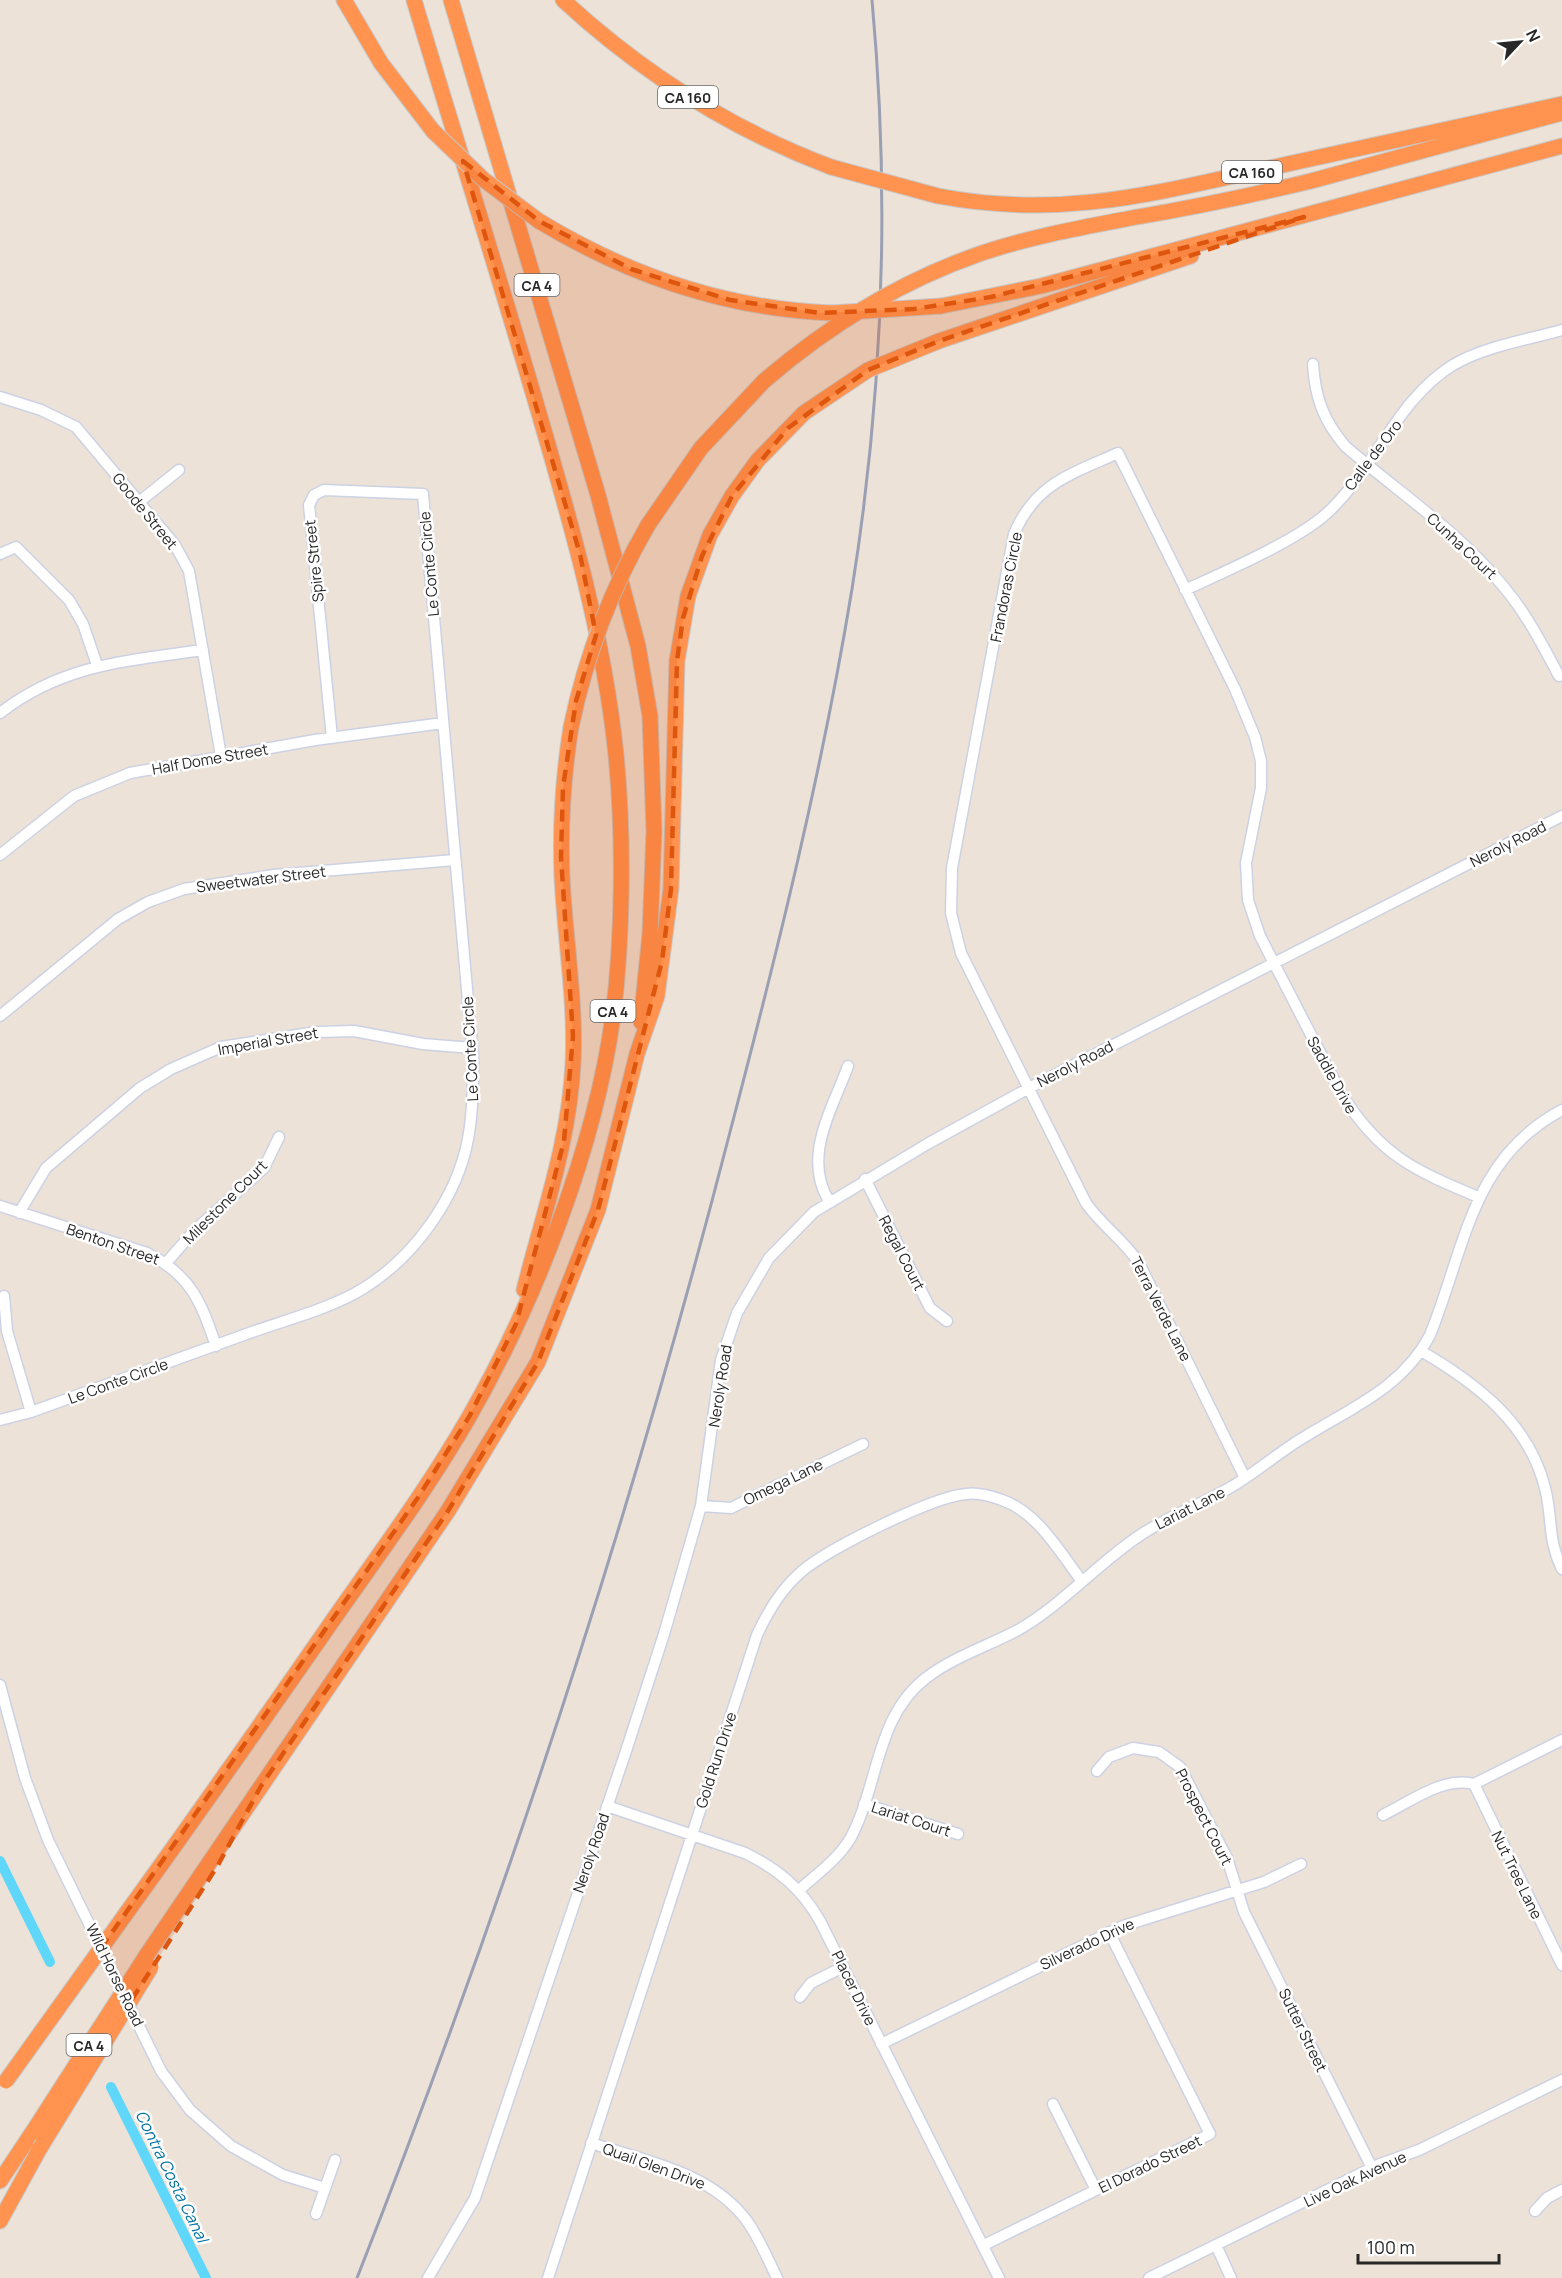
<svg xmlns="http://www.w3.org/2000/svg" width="1562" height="2278" font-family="Manrope,sans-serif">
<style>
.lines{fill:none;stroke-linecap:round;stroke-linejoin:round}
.canal{stroke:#5ed7fa;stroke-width:10}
.minor-casing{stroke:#ccd2e3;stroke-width:13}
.highway-casing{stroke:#c7c7c7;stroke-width:17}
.minor{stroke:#fff;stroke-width:10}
.highway{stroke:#ff934f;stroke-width:15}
.rail{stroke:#9a9fb4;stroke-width:3}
.highway-bridge-casing{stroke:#c7c7c7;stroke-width:17;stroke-linecap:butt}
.highway-bridge{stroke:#ff934f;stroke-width:15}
.marked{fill:#de560d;fill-opacity:0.2;stroke:#de560d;stroke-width:4.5;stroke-dasharray:12 8;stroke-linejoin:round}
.labels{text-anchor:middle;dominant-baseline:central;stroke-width:5;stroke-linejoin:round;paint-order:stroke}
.shield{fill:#fff;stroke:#686868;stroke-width:1.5}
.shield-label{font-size:14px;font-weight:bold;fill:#272727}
.street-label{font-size:15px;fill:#272727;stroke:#fff}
.water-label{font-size:16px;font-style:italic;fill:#0172a2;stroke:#fff}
</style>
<rect width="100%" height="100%" fill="#ece2d7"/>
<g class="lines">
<path class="canal" d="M 0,1861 L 50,1962
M 111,2087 L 206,2278"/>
<g class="minor-casing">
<path id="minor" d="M 1313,364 C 1315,397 1323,420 1345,446 C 1398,492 1458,531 1503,586 C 1526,613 1542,644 1559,676
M 0,397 L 41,410 L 76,427 L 175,545 L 189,571 L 221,756
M 139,502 L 179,470
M 0,554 L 16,547 L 69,600 L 83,624 L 97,665
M 1185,590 C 1224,572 1296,541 1326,514 C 1374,471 1396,400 1453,365 C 1486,346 1526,340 1562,330
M 0,713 C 63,664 127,661 203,650
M 0,855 L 74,796 L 130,773 L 315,740 L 443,723
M 0,1016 L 118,919 L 148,902 L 184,889 L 274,875 L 455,860
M 865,1179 L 930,1308 L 947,1321
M 829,1201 C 802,1157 832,1110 848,1066
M 0,1206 L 147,1253 C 191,1275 201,1302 216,1346
M 19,1213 L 46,1168 L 140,1088 L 171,1069 L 221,1047 L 316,1032 L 354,1031 L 423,1044 L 472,1048
M 166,1263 L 194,1231 L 264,1168 L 279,1137
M 4,1296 L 7,1331 L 31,1412
M 1421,1351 C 1476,1383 1529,1423 1545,1488 C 1553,1519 1547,1538 1562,1569
M 0,1420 L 31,1412 C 101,1387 171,1362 241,1336 C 278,1322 331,1309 364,1288 C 414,1257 457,1198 468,1139 C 473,1112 473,1085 473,1057 L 423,494 L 324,490 L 314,495 L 309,505 L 332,738
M 1245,1478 L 1139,1263 C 1124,1240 1101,1225 1086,1203 L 961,953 L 951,913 L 952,868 L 1014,534 C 1035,484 1071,474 1118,453 L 1235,689 L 1255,737 L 1261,761 L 1261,788 L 1246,863 L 1248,900 L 1260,936 L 1342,1095 C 1381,1156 1414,1170 1478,1197
M 701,1506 L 731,1508 L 863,1444
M 0,1685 L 25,1778 L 48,1840 L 161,2071 L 190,2110 L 231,2146 L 283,2175 L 325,2188
M 1097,1771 L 1109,1757 L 1133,1748 L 1159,1752 L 1180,1767 L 1227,1858 L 1244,1912 L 1372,2168
M 1474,1784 L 1562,1965
M 864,1804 L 958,1834
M 607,1806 L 745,1853 C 778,1869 802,1889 820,1921 L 999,2278
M 1383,1815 C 1410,1802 1443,1776 1474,1784 L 1562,1740
M 799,1890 C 817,1874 838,1859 850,1839 C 879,1786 875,1717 926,1678 C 953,1657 988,1646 1018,1630 C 1062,1605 1097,1564 1139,1536 C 1168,1516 1202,1504 1231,1487 C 1257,1472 1280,1451 1306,1436 C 1353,1407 1403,1387 1430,1335 C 1465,1249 1471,1158 1562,1110
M 800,1997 L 811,1983 L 843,1967
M 881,2044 L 1123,1926 L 1264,1882 L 1301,1864
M 1053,2104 L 1096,2190
M 591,2143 C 645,2161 711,2172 747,2221 C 759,2238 768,2259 777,2278
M 1535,2211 L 1547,2198 L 1562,2190
M 316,2214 L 335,2160
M 984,2245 L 1210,2134 L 1109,1932
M 1216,2245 L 1231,2278
M 428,2278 L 475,2198 L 627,1748 L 664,1634 L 701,1506 L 721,1360 L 737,1313 L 769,1258 L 814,1212 L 929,1143 L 1029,1088 L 1562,816
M 548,2278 L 757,1635 C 768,1611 781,1589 801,1572 C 827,1549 932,1497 966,1494 C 978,1492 991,1496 1002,1500 C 1037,1512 1060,1552 1081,1580
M 1149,2278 L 1380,2164 L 1419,2150 L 1562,2080"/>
</g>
<g class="highway-casing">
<path id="highway" d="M 344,0 L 381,63 L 433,131
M 451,0 L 598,495 L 638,646 L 650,716 L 654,831 L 650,934 L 641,1022
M 563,0 C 642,73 730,129 831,167
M 1311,181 L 1562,113
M 938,196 C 1065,220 1159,192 1283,165 C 1376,145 1469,124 1562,104
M 539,221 C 628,275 727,309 832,313
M 941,306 L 1041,286 L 1562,146
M 939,341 L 1191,256
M 648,525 L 701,448 L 764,381
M 524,1290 C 543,1214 569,1143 573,1064 C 576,1001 565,939 562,877 C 560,827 563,777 571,727
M 125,1915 C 192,1822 258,1728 324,1633 C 373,1562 426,1492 469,1417 C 535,1302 595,1148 613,1016 C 623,936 624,836 616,755 C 604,637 571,523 538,410 C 498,273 455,137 414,0
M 146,1956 L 448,1511 L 538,1362 L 598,1210 L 637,1054 L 657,996 L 671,889 L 677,661 L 688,596 L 710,535 L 732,496 L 758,460 L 804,413
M 0,2181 L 32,2133
M 0,2221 L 40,2148"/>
</g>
<use href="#minor" class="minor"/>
<use href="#highway" class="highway"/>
<path class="rail" d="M 357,2278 C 504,1904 630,1521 730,1132 C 777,953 822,772 852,589 C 883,395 890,196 872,0"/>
<g class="highway-bridge-casing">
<path id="highway-bridge" d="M 433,131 L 483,179 L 539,221
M 831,167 L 938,196
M 832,313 L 941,306
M 764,381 C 829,325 901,281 982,253 C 1033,236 1085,227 1137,217 C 1196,207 1253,195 1311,181
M 804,413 L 868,370 L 939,341
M 571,727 C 586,655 611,589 648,525
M 6,2081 L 125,1915
M 32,2133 L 146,1956
M 40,2148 L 151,1967"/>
</g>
<use href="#highway-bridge" class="highway-bridge"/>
</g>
<path class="marked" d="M 463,161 L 539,221 L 631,269 L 730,300 L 820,313 L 914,309 L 991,297 L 1304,217 L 939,341 L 868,370 L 788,428 L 732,496 L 702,556 L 683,618 L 677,661 L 671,889 L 662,961 L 598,1210 L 538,1362 L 448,1511 L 261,1786 L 218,1865 L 129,2004 L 101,1948 L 417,1499 L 469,1417 L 516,1324 L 564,1141 L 573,1036 L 561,857 L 563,787 L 576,701 L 596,635 L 580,554 Z"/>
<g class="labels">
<g class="shield">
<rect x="658" y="86" width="60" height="22" rx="4.5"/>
<rect x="1222" y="161" width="60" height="22" rx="4.5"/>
<rect x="514.5" y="274" width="45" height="22" rx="4.5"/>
<rect x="590.5" y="1000" width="45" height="22" rx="4.5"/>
<rect x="66.5" y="2034" width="45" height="22" rx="4.5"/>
</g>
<g class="shield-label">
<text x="688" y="97">CA 160</text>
<text x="1252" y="172">CA 160</text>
<text x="537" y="285">CA 4</text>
<text x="613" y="1011">CA 4</text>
<text x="89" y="2045">CA 4</text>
</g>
<g class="street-label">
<text transform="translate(1373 455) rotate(-53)">Calle de Oro</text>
<text transform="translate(145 511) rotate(51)">Goode Street</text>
<text transform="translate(1462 546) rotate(43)">Cunha Court</text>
<text transform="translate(314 561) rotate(-96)">Spire Street</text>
<text transform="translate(429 564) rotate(-95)">Le Conte Circle</text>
<text transform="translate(1006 587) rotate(-79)">Frandoras Circle</text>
<text transform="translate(210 759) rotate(-10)">Half Dome Street</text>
<text transform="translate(1508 844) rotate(-27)">Neroly Road</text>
<text transform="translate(261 879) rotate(-7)">Sweetwater Street</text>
<text transform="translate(268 1041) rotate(-10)">Imperial Street</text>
<text transform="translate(470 1049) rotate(-93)">Le Conte Circle</text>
<text transform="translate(1075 1064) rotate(-27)">Neroly Road</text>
<text transform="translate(1332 1075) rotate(61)">Saddle Drive</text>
<text transform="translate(225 1202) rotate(-45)">Milestone Court</text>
<text transform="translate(113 1244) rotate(19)">Benton Street</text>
<text transform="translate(902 1253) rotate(63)">Regal Court</text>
<text transform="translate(1161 1309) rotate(63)">Terra Verde Lane</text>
<text transform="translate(118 1381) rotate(-20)">Le Conte Circle</text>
<text transform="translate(720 1386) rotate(-81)">Neroly Road</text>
<text transform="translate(783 1482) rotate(-26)">Omega Lane</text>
<text transform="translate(1190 1508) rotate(-27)">Lariat Lane</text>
<text transform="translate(716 1760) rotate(-72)">Gold Run Drive</text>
<text transform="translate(1204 1817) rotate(63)">Prospect Court</text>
<text transform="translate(911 1819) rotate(18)">Lariat Court</text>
<text transform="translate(591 1853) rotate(-71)">Neroly Road</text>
<text transform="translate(1517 1875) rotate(64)">Nut Tree Lane</text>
<text transform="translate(1087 1944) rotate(-25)">Silverado Drive</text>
<text transform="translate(115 1975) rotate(64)">Wild Horse Road</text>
<text transform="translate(854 1988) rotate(64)">Placer Drive</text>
<text transform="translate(1303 2030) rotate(64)">Sutter Street</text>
<text transform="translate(1150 2164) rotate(-26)">El Dorado Street</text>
<text transform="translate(654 2166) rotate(20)">Quail Glen Drive</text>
<text transform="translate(1355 2179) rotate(-25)">Live Oak Avenue</text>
</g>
<g class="water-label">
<text transform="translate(172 2176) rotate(64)">Contra Costa Canal</text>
</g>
</g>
<g transform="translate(1520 42) rotate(64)" stroke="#ffffff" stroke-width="4.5" paint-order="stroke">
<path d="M0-4.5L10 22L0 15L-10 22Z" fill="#272727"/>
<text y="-9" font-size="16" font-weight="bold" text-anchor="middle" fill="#272727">N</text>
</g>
<path d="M1358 2254v9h141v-9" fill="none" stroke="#272727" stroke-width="3"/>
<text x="1367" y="2254" font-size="18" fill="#272727" stroke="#ffffff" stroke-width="4.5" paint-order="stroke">100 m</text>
</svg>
